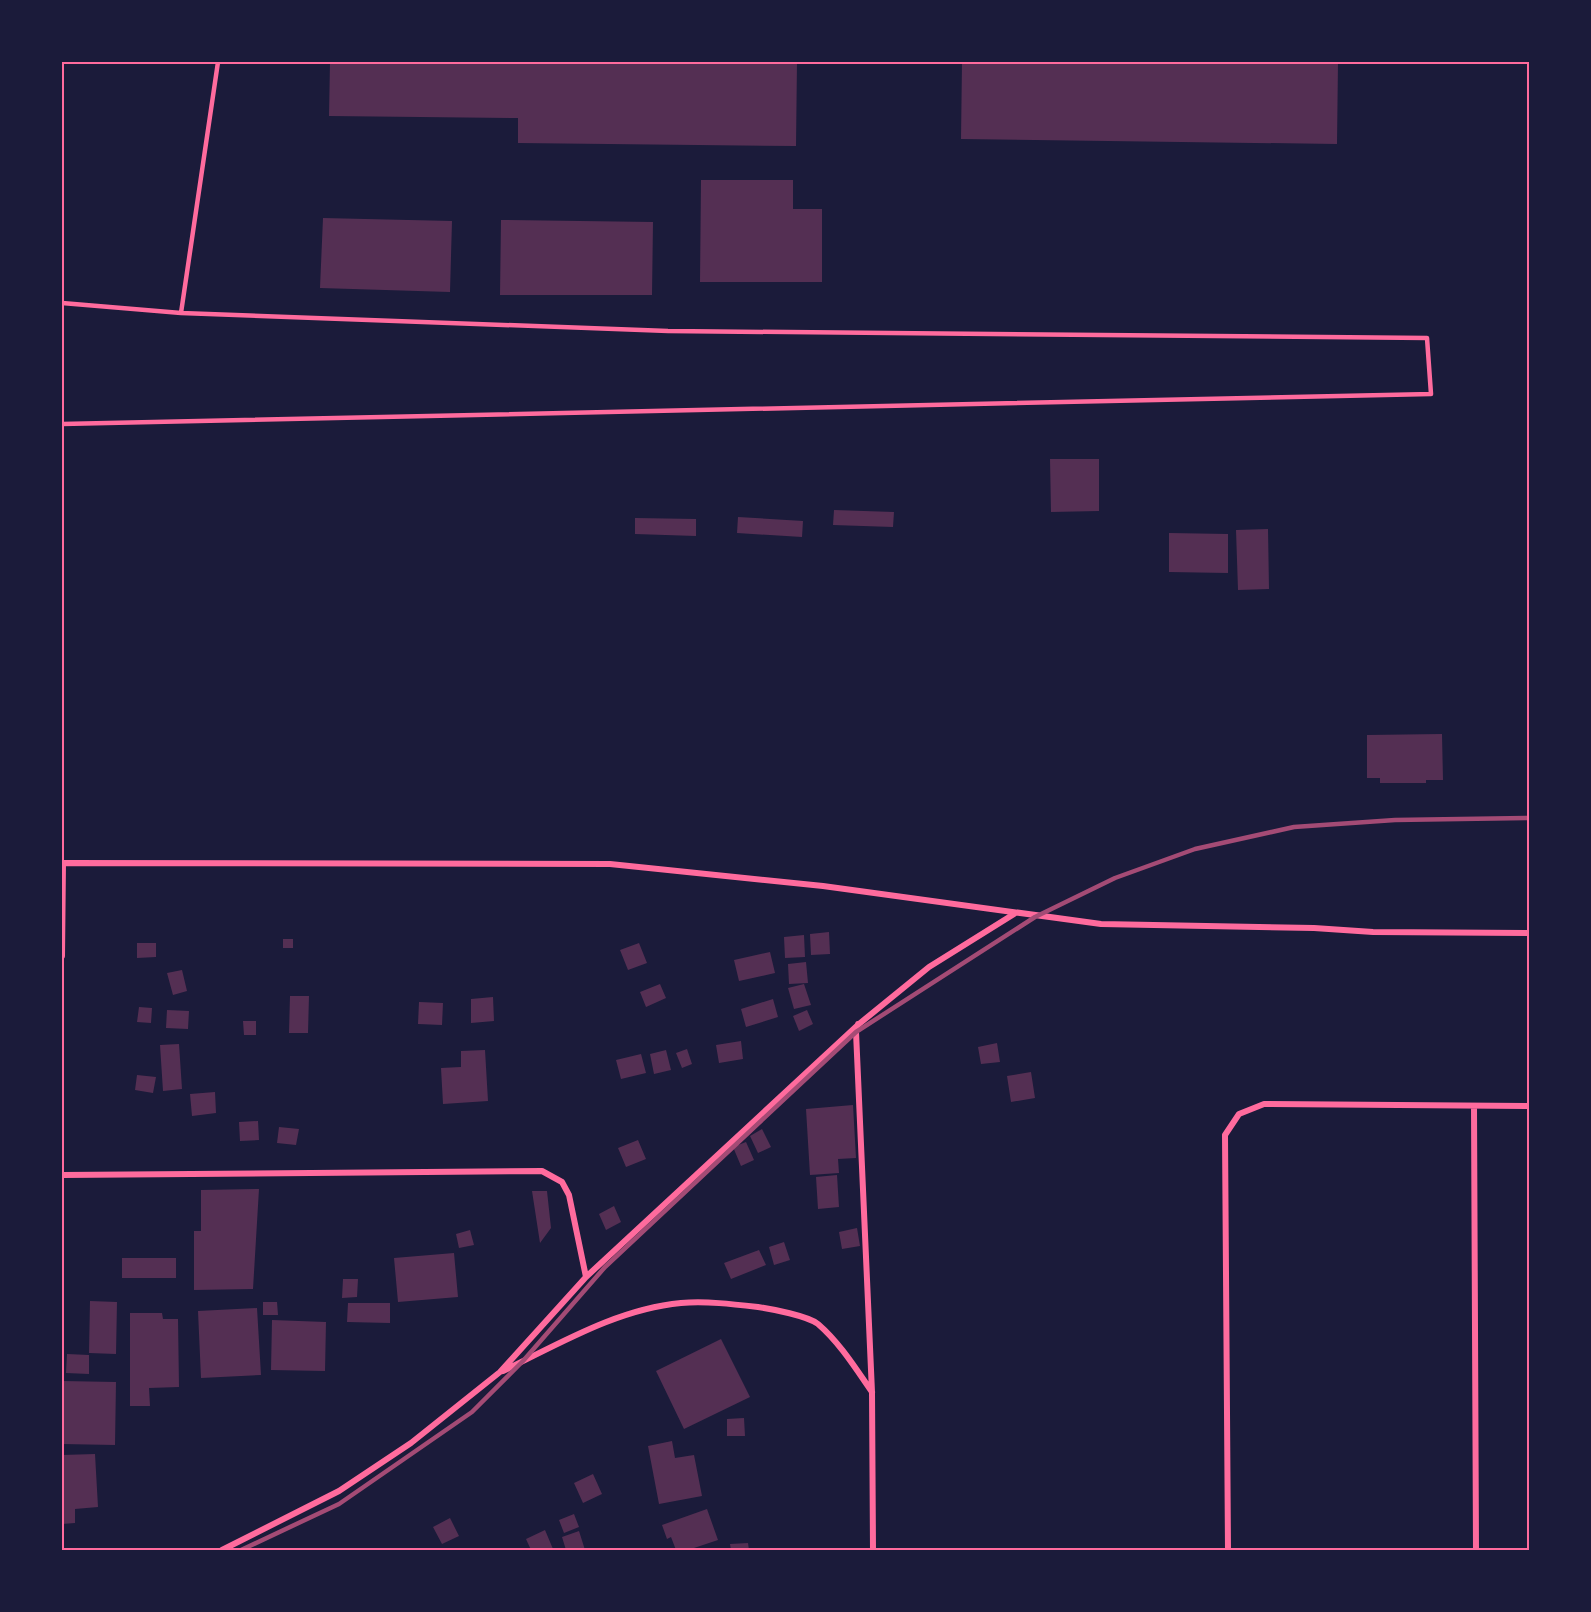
<svg xmlns="http://www.w3.org/2000/svg" width="1591" height="1612" font-family="Quicksand,sans-serif">
<style>
.building{fill:#542f53}
.lines{fill:none;stroke-linecap:round;stroke-linejoin:round}
.service{stroke:#ff6b9d;stroke-width:4.5}
.minor{stroke:#ff6b9d;stroke-width:6}
.rail{stroke:#a44b75;stroke-width:4.5}
.neatline{fill:none;stroke:#ff6b9d;stroke-width:2}
</style>
<rect width="100%" height="100%" fill="#1b1b3a"/>
<path class="building" d="M 330,62 L 797,62 L 796,146 L 518,143 L 518,118 L 329,116 Z
M 962,62 L 1338,62 L 1337,144 L 961,139 Z
M 701,180 L 793,180 L 793,209 L 822,209 L 822,282 L 700,282 Z
M 323,218 L 452,221 L 450,292 L 320,288 Z
M 501,220 L 653,222 L 652,295 L 500,295 Z
M 1050,459 L 1099,459 L 1099,511 L 1051,512 Z
M 834,510 L 894,512 L 893,527 L 833,525 Z
M 738,517 L 803,521 L 802,537 L 737,533 Z
M 635,518 L 696,519 L 696,536 L 635,534 Z
M 1268,529 L 1269,589 L 1238,590 L 1236,530 Z
M 1169,533 L 1228,534 L 1228,573 L 1169,572 Z
M 1442,734 L 1443,780 L 1426,780 L 1426,783 L 1380,783 L 1380,778 L 1367,778 L 1367,735 Z
M 829,932 L 830,954 L 811,955 L 810,934 Z
M 804,935 L 805,957 L 785,958 L 784,937 Z
M 283,939 L 293,939 L 293,948 L 283,948 Z
M 137,943 L 156,943 L 156,957 L 137,958 Z
M 639,943 L 647,963 L 628,970 L 620,950 Z
M 770,952 L 775,973 L 739,981 L 734,960 Z
M 806,962 L 808,983 L 789,984 L 788,964 Z
M 182,970 L 187,991 L 173,995 L 167,973 Z
M 660,984 L 666,998 L 646,1007 L 640,992 Z
M 804,984 L 811,1005 L 794,1009 L 788,988 Z
M 290,996 L 309,996 L 308,1033 L 289,1033 Z
M 493,997 L 494,1021 L 471,1023 L 471,999 Z
M 773,999 L 778,1017 L 746,1027 L 741,1009 Z
M 419,1002 L 443,1003 L 442,1025 L 418,1024 Z
M 139,1007 L 152,1008 L 151,1023 L 137,1022 Z
M 167,1010 L 189,1011 L 188,1029 L 166,1028 Z
M 807,1010 L 813,1024 L 799,1031 L 793,1016 Z
M 243,1021 L 256,1021 L 256,1035 L 244,1035 Z
M 741,1041 L 743,1059 L 719,1063 L 716,1045 Z
M 997,1043 L 1000,1062 L 981,1064 L 978,1047 Z
M 179,1044 L 182,1089 L 163,1091 L 160,1045 Z
M 687,1049 L 692,1064 L 682,1068 L 676,1053 Z
M 485,1050 L 488,1101 L 443,1104 L 441,1068 L 461,1067 L 461,1051 Z
M 666,1050 L 671,1070 L 654,1074 L 650,1054 Z
M 641,1054 L 646,1073 L 621,1079 L 616,1060 Z
M 1031,1072 L 1035,1098 L 1011,1102 L 1007,1076 Z
M 137,1075 L 156,1077 L 153,1093 L 135,1090 Z
M 215,1092 L 216,1113 L 192,1116 L 190,1094 Z
M 853,1105 L 856,1158 L 838,1159 L 839,1173 L 810,1175 L 806,1109 Z
M 258,1121 L 259,1140 L 240,1141 L 239,1122 Z
M 279,1127 L 299,1129 L 296,1145 L 277,1143 Z
M 762,1129 L 771,1147 L 758,1153 L 750,1136 Z
M 638,1140 L 646,1159 L 626,1167 L 618,1148 Z
M 746,1142 L 754,1160 L 741,1166 L 733,1147 Z
M 837,1175 L 839,1207 L 818,1209 L 816,1177 Z
M 259,1189 L 253,1289 L 194,1290 L 194,1231 L 201,1231 L 201,1190 Z
M 532,1191 L 547,1191 L 551,1228 L 540,1243 Z
M 614,1206 L 621,1222 L 606,1230 L 599,1214 Z
M 857,1228 L 860,1246 L 842,1249 L 839,1232 Z
M 470,1230 L 474,1245 L 459,1248 L 456,1234 Z
M 784,1242 L 790,1260 L 774,1265 L 769,1247 Z
M 759,1250 L 766,1265 L 731,1279 L 724,1263 Z
M 454,1253 L 458,1297 L 398,1302 L 394,1258 Z
M 122,1258 L 176,1258 L 176,1278 L 122,1278 Z
M 343,1279 L 358,1279 L 357,1297 L 342,1298 Z
M 90,1301 L 117,1302 L 116,1354 L 89,1353 Z
M 263,1302 L 277,1302 L 278,1315 L 263,1315 Z
M 348,1303 L 390,1303 L 390,1323 L 347,1322 Z
M 257,1308 L 261,1375 L 201,1378 L 198,1311 Z
M 130,1313 L 162,1313 L 163,1319 L 178,1319 L 179,1387 L 149,1388 L 150,1406 L 130,1406 Z
M 272,1320 L 326,1322 L 325,1371 L 271,1370 Z
M 721,1339 L 750,1397 L 684,1429 L 656,1371 Z
M 67,1354 L 89,1355 L 89,1374 L 66,1373 Z
M 62,1381 L 116,1382 L 115,1445 L 62,1444 Z
M 744,1418 L 745,1436 L 727,1436 L 727,1419 Z
M 672,1441 L 675,1458 L 694,1455 L 702,1496 L 659,1504 L 648,1446 Z
M 95,1454 L 98,1507 L 75,1509 L 75,1523 L 62,1524 L 62,1455 Z
M 593,1474 L 602,1494 L 583,1503 L 574,1483 Z
M 707,1509 L 718,1540 L 688,1550 L 676,1550 L 671,1537 L 667,1539 L 662,1525 Z
M 574,1514 L 579,1527 L 564,1533 L 559,1520 Z
M 450,1518 L 459,1536 L 442,1544 L 433,1527 Z
M 545,1530 L 553,1549 L 531,1550 L 526,1539 Z
M 579,1531 L 585,1550 L 566,1550 L 562,1537 Z
M 748,1543 L 749,1550 L 731,1550 L 730,1544 Z"/>
<g class="lines">
<path class="service" d="M 62,303 L 181,313 L 668,331 L 1427,338 L 1431,394 L 62,424
M 181,313 L 218,62"/>
<path class="minor" d="M 62,863 L 610,864 L 823,886 L 1101,924 L 1314,928 L 1373,932 L 1530,933
M 62,956 L 63,863
M 858,1024 L 856,1032 L 872,1392 L 873,1550
M 1474,1107 L 1476,1550
M 62,1175 L 542,1171 L 562,1182 L 569,1195 L 586,1277
M 503,1371 C 559,1344 617,1309 681,1303 C 706,1301 732,1304 758,1307 C 772,1309 808,1316 818,1324 C 840,1343 856,1369 872,1392
M 222,1550 L 339,1491 L 411,1443 L 500,1372 L 586,1277 L 859,1024 L 929,967 L 1014,914
M 1228,1550 L 1225,1135 L 1239,1114 L 1264,1104 L 1530,1106"/>
<path class="rail" d="M 241,1550 L 339,1504 L 472,1412 L 523,1361 L 605,1267 L 856,1032 L 1035,917 L 1115,878 L 1195,849 L 1294,827 L 1395,820 L 1530,818"/>
</g>
<rect width="1591" height="1612" fill="none" stroke="#1b1b3a" stroke-width="126"/>
<rect x="63" y="63" width="1465" height="1486" class="neatline"/>
</svg>
